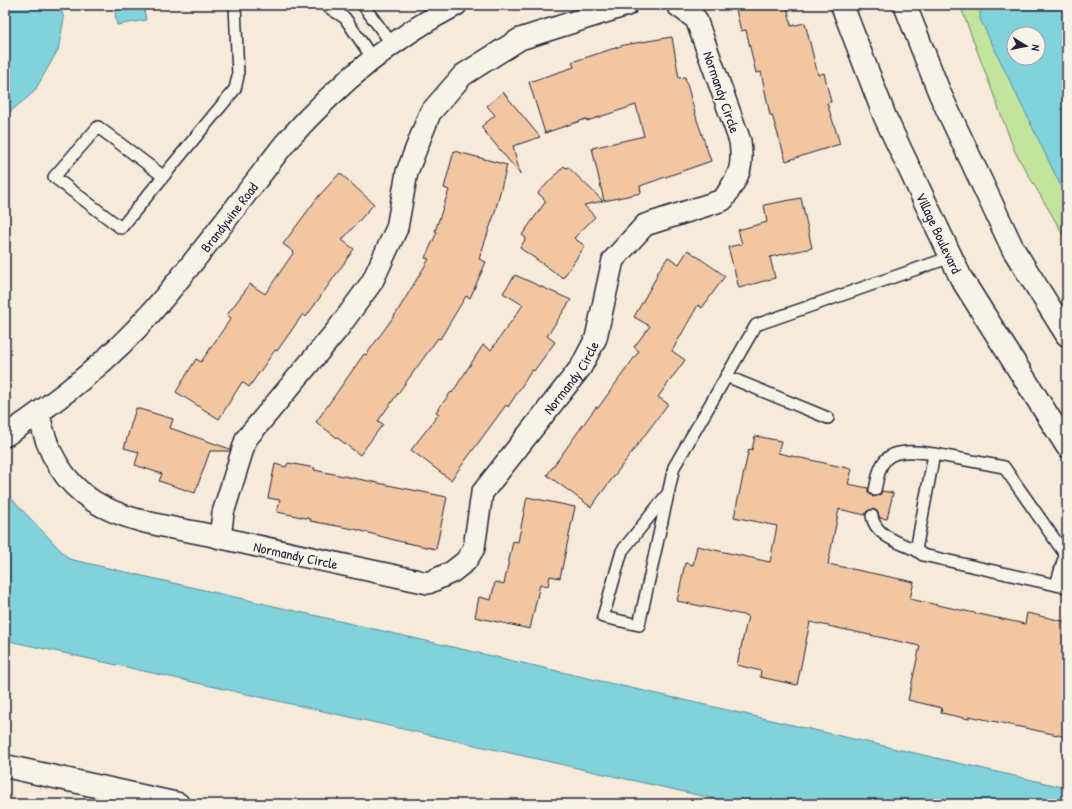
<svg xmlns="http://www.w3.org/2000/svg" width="1072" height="809" font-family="'Patrick Hand',sans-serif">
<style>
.green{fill:#c2e49d;stroke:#72836c;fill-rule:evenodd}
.water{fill:#81d2db;stroke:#5b8c9b;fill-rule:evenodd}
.building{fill:#f3c6a2;stroke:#22223b}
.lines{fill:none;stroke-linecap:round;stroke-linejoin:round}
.lane-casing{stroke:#22223b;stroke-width:14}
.street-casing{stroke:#22223b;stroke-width:24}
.secondary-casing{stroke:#22223b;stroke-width:25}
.highway-casing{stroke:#22223b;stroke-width:25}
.lane{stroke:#f7f3e8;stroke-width:11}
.street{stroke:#f7f3e8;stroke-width:21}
.secondary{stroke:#f7f3e8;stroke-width:22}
.highway{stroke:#f7f3e8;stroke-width:22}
.labels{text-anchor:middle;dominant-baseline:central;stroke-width:3;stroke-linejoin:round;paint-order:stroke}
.street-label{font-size:14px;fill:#22223b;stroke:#f7f3e8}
</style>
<rect width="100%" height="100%" fill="#f6eada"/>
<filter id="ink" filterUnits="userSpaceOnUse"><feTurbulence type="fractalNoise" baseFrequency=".025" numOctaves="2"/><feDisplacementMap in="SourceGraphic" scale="8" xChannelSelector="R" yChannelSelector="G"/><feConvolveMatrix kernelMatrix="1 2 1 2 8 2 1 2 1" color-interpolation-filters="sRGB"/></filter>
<g filter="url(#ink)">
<path class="green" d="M 960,5 L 1067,5 L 1067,241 L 1015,152 ZM 1014,34 L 1038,34 L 1038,58 L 1014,58 Z"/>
<path class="water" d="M 5,5 L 60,5 L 64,19 L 58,50 L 34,92 L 5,116 Z
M 118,5 L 143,5 L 146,20 L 117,25 L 114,6 Z
M 980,5 L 1067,5 L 1067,199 L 980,19 ZM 1014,34 L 1038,34 L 1038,58 L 1014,58 Z
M 5,492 L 69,559 L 1067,788 L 1067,804 L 738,804 L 5,640 Z"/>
<path class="building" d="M 735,5 L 787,5 L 791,26 L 805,23 L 818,75 L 824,73 L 831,102 L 827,103 L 840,144 L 786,161 L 772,115 L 770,115 L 761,72 L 756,73 L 746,30 L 741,31 Z
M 672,37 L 679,78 L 685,77 L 697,120 L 711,161 L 640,186 L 641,193 L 604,201 L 592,148 L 644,136 L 636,105 L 587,121 L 586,119 L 545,133 L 529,82 L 574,67 L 572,62 L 624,45 Z
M 503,92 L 540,137 L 513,146 L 520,174 L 481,127 L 495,115 L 487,106 Z
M 454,151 L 507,165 L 495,212 L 479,259 L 486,262 L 470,298 L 466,296 L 440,339 L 438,338 L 378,421 L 383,424 L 360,455 L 316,422 L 364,354 L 366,355 L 397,312 L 429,259 L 425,258 L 437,232 L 435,231 L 449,190 L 444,188 Z
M 564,166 L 566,168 L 568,167 L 603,201 L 584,205 L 595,217 L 574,238 L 585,246 L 563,278 L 520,248 L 526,238 L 522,235 L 546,201 L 538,193 Z
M 340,173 L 374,204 L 342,240 L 354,249 L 306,317 L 303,314 L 277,351 L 275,350 L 249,387 L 242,382 L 219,419 L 176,392 L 196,359 L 201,362 L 231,318 L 227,315 L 250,284 L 265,294 L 294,252 L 283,244 L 318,197 Z
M 801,198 L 812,248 L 770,257 L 775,278 L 739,288 L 728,247 L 742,244 L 738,230 L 767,222 L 764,205 Z
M 688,250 L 725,276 L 702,308 L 698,305 L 672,351 L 685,360 L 658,397 L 668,404 L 591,507 L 547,475 L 596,407 L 598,408 L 639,351 L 634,347 L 650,326 L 634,317 L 657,276 L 656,275 L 668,257 L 679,264 Z
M 515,275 L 571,300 L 547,336 L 555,342 L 534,371 L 532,370 L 508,407 L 506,405 L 451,480 L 411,450 L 439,414 L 436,412 L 451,392 L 452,393 L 483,345 L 491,350 L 523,305 L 503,293 Z
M 136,408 L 173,419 L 170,428 L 230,449 L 230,451 L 210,451 L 195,493 L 159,481 L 162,474 L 135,465 L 139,452 L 124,448 Z
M 755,436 L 781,441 L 778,453 L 852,469 L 848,484 L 868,488 L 868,492 L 873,497 L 880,495 L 882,491 L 893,493 L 887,519 L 880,518 L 877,511 L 873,509 L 867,511 L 865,515 L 839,509 L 828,564 L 914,582 L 910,599 L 1025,624 L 1027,613 L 1067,622 L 1067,737 L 969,716 L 969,719 L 941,713 L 942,708 L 908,700 L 920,646 L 810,622 L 797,685 L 760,677 L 761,671 L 737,665 L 748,616 L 677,601 L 685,563 L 693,565 L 697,546 L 770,562 L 777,526 L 734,517 L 749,449 L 752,450 Z
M 288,463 L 315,468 L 314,470 L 447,497 L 436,549 L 398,541 L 354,529 L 310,521 L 311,519 L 277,512 L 280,500 L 268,498 L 275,464 L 286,467 Z
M 527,497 L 575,507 L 560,578 L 550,576 L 548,586 L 540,584 L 530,629 L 475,617 L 479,597 L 491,600 L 495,582 L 504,584 L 513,541 L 518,542 Z"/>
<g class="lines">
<g class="lane-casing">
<path id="lane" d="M 325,5 L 345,18 L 373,59
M 363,5 L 392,44
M 163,176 L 98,127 L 54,177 L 121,228 L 235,89 L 238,76 L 235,5
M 726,376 L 828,418
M 875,490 C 877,482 878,472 882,465 C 890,447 919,452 934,454
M 669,492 L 622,551 L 603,617 L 639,625 L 674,467 L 756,325 L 951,257
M 872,516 C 875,536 900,543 916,550
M 1067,557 L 1004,467 L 934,454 L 916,550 L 923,555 L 1056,585 L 1063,561 L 1067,558
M 1056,585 L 1067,587"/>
</g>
<g class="street-casing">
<g id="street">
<path id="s1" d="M 39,414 C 46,449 62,481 93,501 C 126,522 171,527 209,535 C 281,552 355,567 428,583 L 452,572 L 466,561 L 474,548 L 482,493 L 581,367 L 596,338 L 613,260 L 645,225 L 723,200 C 738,176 744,171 740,141 L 696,19 L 677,5"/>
<path id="s2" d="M 5,436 C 58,401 108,362 150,314 C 186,273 219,229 252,186 C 264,171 275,155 287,141 C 335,87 392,38 456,5"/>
<path d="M 220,538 L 223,513 L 246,439 L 337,330 L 372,282 L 397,228 L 407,172 L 430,113 L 463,75 L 520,39 L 627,5"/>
</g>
</g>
<g class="secondary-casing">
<g id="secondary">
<path id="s3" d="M 842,5 L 885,117 L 961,278 L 1067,446"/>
<path d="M 905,5 L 940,94 L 1013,249 L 1067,335"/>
</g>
</g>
<g class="highway-casing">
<path id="highway" d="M 5,766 L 178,804"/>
</g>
<use href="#lane" class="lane"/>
<use href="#street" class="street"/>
<use href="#secondary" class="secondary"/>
<use href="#highway" class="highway"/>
</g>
</g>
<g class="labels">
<g class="street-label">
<text transform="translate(722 92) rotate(71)">Normandy Circle</text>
<text stroke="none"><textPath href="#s2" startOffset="315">Brandywine Road</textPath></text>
<text stroke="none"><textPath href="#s3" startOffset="248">Village Boulevard</textPath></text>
<text stroke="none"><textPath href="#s1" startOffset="712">Normandy Circle</textPath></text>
<text stroke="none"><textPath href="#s1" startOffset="316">Normandy Circle</textPath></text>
</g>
</g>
<rect width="1072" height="809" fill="none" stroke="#f7f3e8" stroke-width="20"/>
<rect x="10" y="10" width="1052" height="789" fill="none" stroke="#22223b" stroke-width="1.5" filter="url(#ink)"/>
<g transform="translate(1026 46) rotate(100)"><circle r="19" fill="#f7f3e8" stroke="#a29fa3"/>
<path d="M0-3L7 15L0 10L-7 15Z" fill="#22223b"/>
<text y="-6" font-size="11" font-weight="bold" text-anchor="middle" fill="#22223b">N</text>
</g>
</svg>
